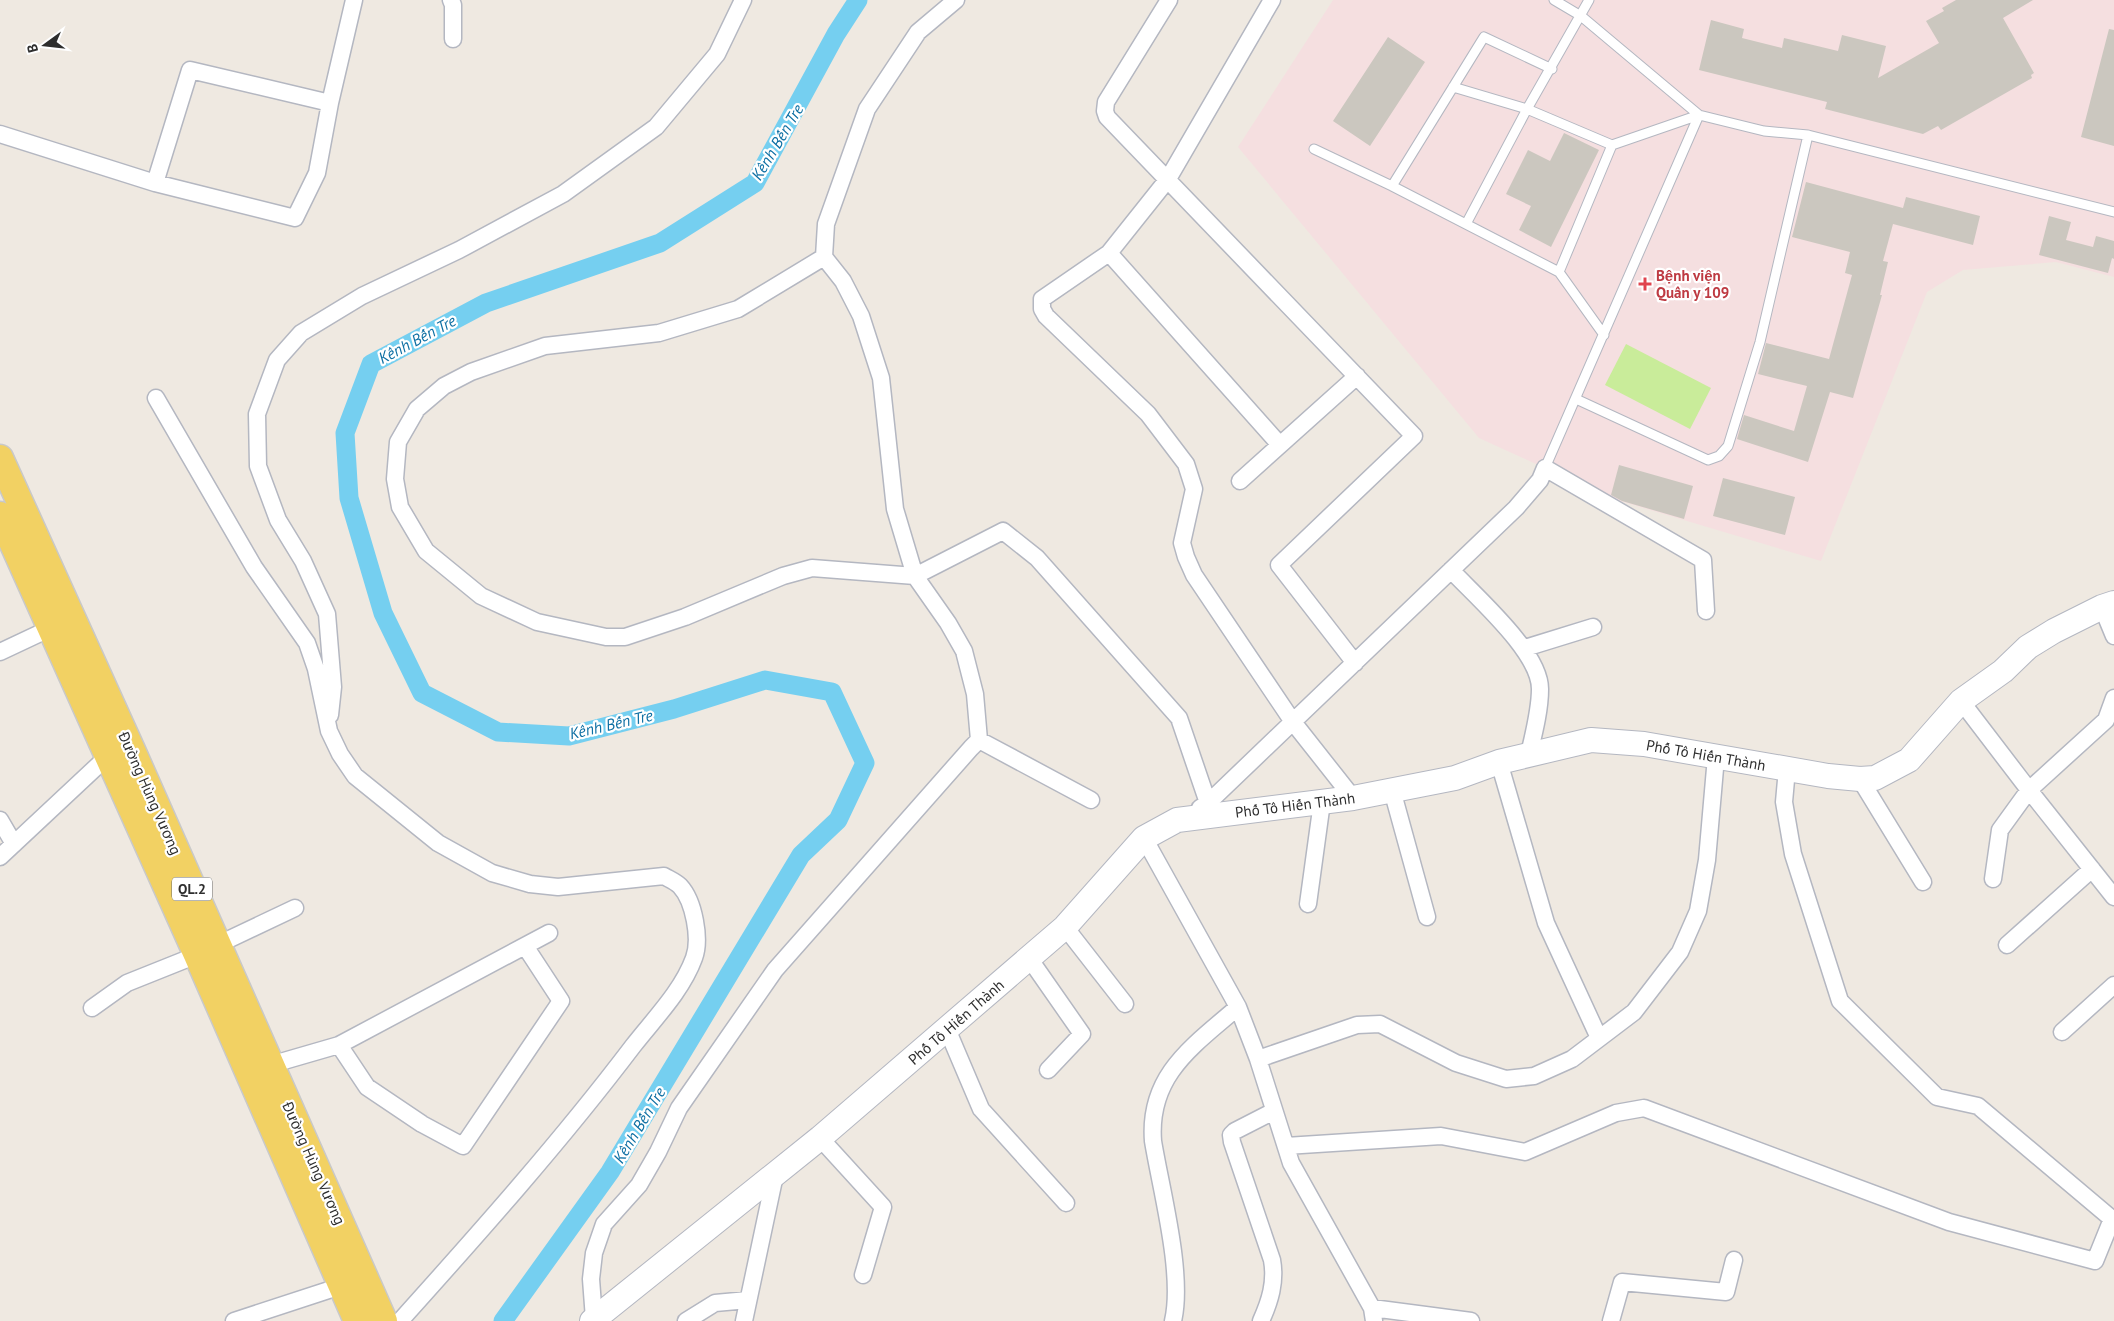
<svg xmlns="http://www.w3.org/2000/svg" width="2114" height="1321" font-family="'PT Sans',sans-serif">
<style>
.medical{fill:#f5dfe0}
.pitch{fill:#c9ec9a}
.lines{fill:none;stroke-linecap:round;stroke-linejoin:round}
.canal{stroke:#75cff0;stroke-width:19}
.building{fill:#cbc7bf}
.lane-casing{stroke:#b4b7c1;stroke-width:11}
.street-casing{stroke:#b4b7c1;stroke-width:19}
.secondary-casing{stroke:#b4b7c1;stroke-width:26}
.primary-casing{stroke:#c9c9c9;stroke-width:29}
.lane{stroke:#fff;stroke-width:9}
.street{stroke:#fff;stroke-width:16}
.secondary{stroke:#fff;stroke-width:24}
.primary{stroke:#f2d163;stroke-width:26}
.health-dot{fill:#e0444e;stroke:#fff;stroke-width:2}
.labels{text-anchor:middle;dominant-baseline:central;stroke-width:4.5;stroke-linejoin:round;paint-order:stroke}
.shield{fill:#fff;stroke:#6d6d6d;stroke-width:1}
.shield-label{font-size:14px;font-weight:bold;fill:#2e2e2e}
.health-label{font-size:15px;font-weight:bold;fill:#be3a42;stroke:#fff;text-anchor:start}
.street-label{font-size:15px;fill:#2e2e2e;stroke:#fff}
.water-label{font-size:16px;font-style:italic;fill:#0d6fa3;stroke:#fff}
</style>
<rect width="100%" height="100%" fill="#efe9e1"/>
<path class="medical" d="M 1333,0 L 2114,0 L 2114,277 L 2056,262 L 1963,270 L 1927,292 L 1821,561 L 1610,498 L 1479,438 L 1238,147 Z"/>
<path class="pitch" d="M 1626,344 L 1711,388 L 1690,429 L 1605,385 Z"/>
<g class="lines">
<path class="canal" d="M 503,1321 L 610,1172 L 801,855 L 838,820 L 865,763 L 832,692 L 765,680 L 674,709 L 569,736 L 498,732 L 422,693 L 383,613 L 349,498 L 345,433 L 371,364 L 486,303 L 660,243 L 755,183 L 836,34 L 858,0"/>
</g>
<path class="building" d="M 1956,0 L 2033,0 L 2003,18 L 2034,73 L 2031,75 L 2032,78 L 1941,130 L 1938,126 L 1923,134 L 1825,109 L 1827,102 L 1699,70 L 1711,20 L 1744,29 L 1742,38 L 1782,48 L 1784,38 L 1838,51 L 1842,35 L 1886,46 L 1878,78 L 1939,43 L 1926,21 L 1944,11 L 1942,8 Z
M 2109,29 L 2114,30 L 2114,146 L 2081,137 Z
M 1388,37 L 1425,62 L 1370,146 L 1333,121 Z
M 1564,133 L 1599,150 L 1551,247 L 1519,230 L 1531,206 L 1506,194 L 1528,150 L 1550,161 Z
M 1806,182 L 1903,208 L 1906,197 L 1980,216 L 1973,245 L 1893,224 L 1883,261 L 1888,262 L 1880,295 L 1882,295 L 1853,398 L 1830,392 L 1808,462 L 1737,439 L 1744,415 L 1794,431 L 1807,386 L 1758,374 L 1766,343 L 1829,359 L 1852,275 L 1845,273 L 1850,252 L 1792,237 Z
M 2049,216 L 2071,222 L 2066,240 L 2093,247 L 2096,236 L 2114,241 L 2114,259 L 2112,258 L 2108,273 L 2039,255 Z
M 1619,465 L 1693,486 L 1684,519 L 1622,501 L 1611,495 Z
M 1723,478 L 1795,497 L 1785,535 L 1713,516 Z"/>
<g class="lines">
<g class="lane-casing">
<path id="lane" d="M 1554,0 L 1581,16 L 1699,115
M 1453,87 L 1527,109 L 1612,145
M 1314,149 L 1392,186 L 1559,272 L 1604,335
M 1392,186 L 1484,37 L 1552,69
M 1466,224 L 1527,109 L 1589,0
M 1559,272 L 1612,145 L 1699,115
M 1576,399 L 1708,460 L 1719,456 L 1728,446 L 1760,342 L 1808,135
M 1545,468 L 1699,115 L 1764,131 L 1808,135 L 2114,212"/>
</g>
<g class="street-casing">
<path id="street" d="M 451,0 L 453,5 L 453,39
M 956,0 L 918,32 L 867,109 L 826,224 L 824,257 L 843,281 L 861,316 L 881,378 L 895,509 L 915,576 L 948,623 L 964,651 L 975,694 L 979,740
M 1169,0 L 1106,102 L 1105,111 L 1107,117 L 1414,436 L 1279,565 L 1355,663
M 1272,0 L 1168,179 L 1109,253 L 1042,299 L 1042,309 L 1046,316 L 1148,414 L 1186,464 L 1194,489 L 1182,543 L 1186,557 L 1194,575 L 1293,722 L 1353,798
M 0,134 L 155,183 L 295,218 L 317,173 L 330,103 L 354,0
M 155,183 L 190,70 L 330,103
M 1109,253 L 1280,445
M 824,257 L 738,309 L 659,333 L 545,346 L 471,372 L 444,386 L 417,409 L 398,442 L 395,479 L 400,507 L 426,551 L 481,596 L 537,622 L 606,637 L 625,637 L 685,617 L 783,576 L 812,568 L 915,576 L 1003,531 L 1037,558 L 1179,718 L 1208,803
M 156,398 L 254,567 L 307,643 L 316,669 L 329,731 L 340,754 L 355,776 L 438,843 L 492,873 L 530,884 L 558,887 L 664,876 C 669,879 676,882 680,886 C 694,901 701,939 694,958 C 682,991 654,1019 633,1046 C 561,1141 480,1232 400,1321
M 1240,481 L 1357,376
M 1451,570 C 1476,597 1540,652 1540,689 C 1540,710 1534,733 1529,754
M 2102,607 L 2114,636
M 1525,648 L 1593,627
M 0,652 L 51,628
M 1961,701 L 2029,790 L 2114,897
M 330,715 L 333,687 L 327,614 L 303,561 L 278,520 L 258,466 L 257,414 L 277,360 L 301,333 L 362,296 L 459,250 L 563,194 L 656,127 L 717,54 L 743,0
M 1499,762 L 1546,923 L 1599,1038
M 1860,779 L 1923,882
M 1392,790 L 1427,917
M 1200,808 L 1208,803 L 1516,508 L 1540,480 L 1545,468 L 1703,560 L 1706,611
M 0,820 L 14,844
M 1144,838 L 1238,1007 L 1258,1059 L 1291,1163 L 1372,1308 L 1374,1321
M 0,857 L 108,756
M 1993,879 L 2000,830 L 2029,790 L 2106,720 L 2114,698
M 1308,904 L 1322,802
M 1065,927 L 1125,1004
M 217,945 L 295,908
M 2007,945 L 2092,869
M 1029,958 L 1082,1034 L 1048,1070
M 92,1008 L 127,983 L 197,955
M 947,1029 L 981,1109 L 1066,1203
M 2062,1032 L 2114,985
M 339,1045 L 367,1087 L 422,1124 L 463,1146 L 561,1001 L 525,946
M 1258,1059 L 1357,1025 L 1380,1024 L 1456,1063 L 1506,1079 L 1534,1076 L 1572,1059 L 1634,1012 L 1680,952 L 1698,911 L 1707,860 L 1716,757
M 270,1065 L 339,1045 L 549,933
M 820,1138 L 883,1207 L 863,1275
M 1286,1146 L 1441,1136 L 1525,1152 L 1616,1113 L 1644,1108 L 1949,1222 L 2095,1261 L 2112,1219 L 1978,1106 L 1937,1097 L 1840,1001 L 1793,854 L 1784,802 L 1787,769
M 1372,1308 L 1471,1321
M 594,1319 L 591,1279 L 594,1253 L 604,1224 L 639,1185 L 658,1152 L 679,1108 L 775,970 L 971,748 L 979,740 L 1091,800
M 234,1321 L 341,1286
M 686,1321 L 715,1303 L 748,1300
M 744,1321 L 775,1175
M 1173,1321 C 1184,1274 1161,1190 1153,1141 C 1148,1075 1193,1046 1238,1007
M 1261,1321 C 1270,1301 1276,1282 1272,1260 L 1232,1142 L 1231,1135 L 1235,1131 L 1274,1111
M 1611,1321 L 1622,1282 L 1726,1292 L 1734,1260"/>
</g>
<g class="secondary-casing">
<path id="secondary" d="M 592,1321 L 820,1138 L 1065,927 L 1144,838 L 1177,820 L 1353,798 L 1455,778 L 1499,762 L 1591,740 L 1644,744 L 1828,776 L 1860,779 L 1875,778 L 1909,760 L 1961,701 L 2003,671 L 2028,647 L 2054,631 L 2102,607 L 2114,603"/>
</g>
<g class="primary-casing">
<path id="primary" d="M 0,458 L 132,750 L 384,1321
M 0,515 L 197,955 L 357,1321"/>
</g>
<use href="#lane" class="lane"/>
<use href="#street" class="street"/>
<use href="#secondary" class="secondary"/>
<use href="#primary" class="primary"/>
</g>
<path class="health-dot" d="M1642.5 276.5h5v5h5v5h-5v5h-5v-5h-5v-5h5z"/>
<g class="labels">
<rect class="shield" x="172" y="877.5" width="40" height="23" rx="4"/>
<g class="shield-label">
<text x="192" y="889">QL.2</text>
</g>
<g class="health-label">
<text x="1656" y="275">Bệnh viện<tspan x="1656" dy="17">Quân y 109</tspan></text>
</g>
<g class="street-label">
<text transform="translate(1706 755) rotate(10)">Phố Tô Hiến Thành</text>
<text transform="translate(150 793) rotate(66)">Đường Hùng Vương</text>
<text transform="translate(1295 805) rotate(-7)">Phố Tô Hiến Thành</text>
<text transform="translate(956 1022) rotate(-41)">Phố Tô Hiến Thành</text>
<text transform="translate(314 1163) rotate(66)">Đường Hùng Vương</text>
</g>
<g class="water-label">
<text transform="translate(777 142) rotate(-59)">Kênh Bến Tre</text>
<text transform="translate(417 339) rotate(-28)">Kênh Bến Tre</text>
<text transform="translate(611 724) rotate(-13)">Kênh Bến Tre</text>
<text transform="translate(639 1125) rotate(-59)">Kênh Bến Tre</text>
</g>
</g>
<g transform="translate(45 45) rotate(255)" stroke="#ffffff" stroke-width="4" paint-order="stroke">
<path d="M0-4L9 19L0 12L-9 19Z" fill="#2e2e2e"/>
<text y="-8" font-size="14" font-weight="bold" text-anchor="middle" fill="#2e2e2e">B</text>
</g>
</svg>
